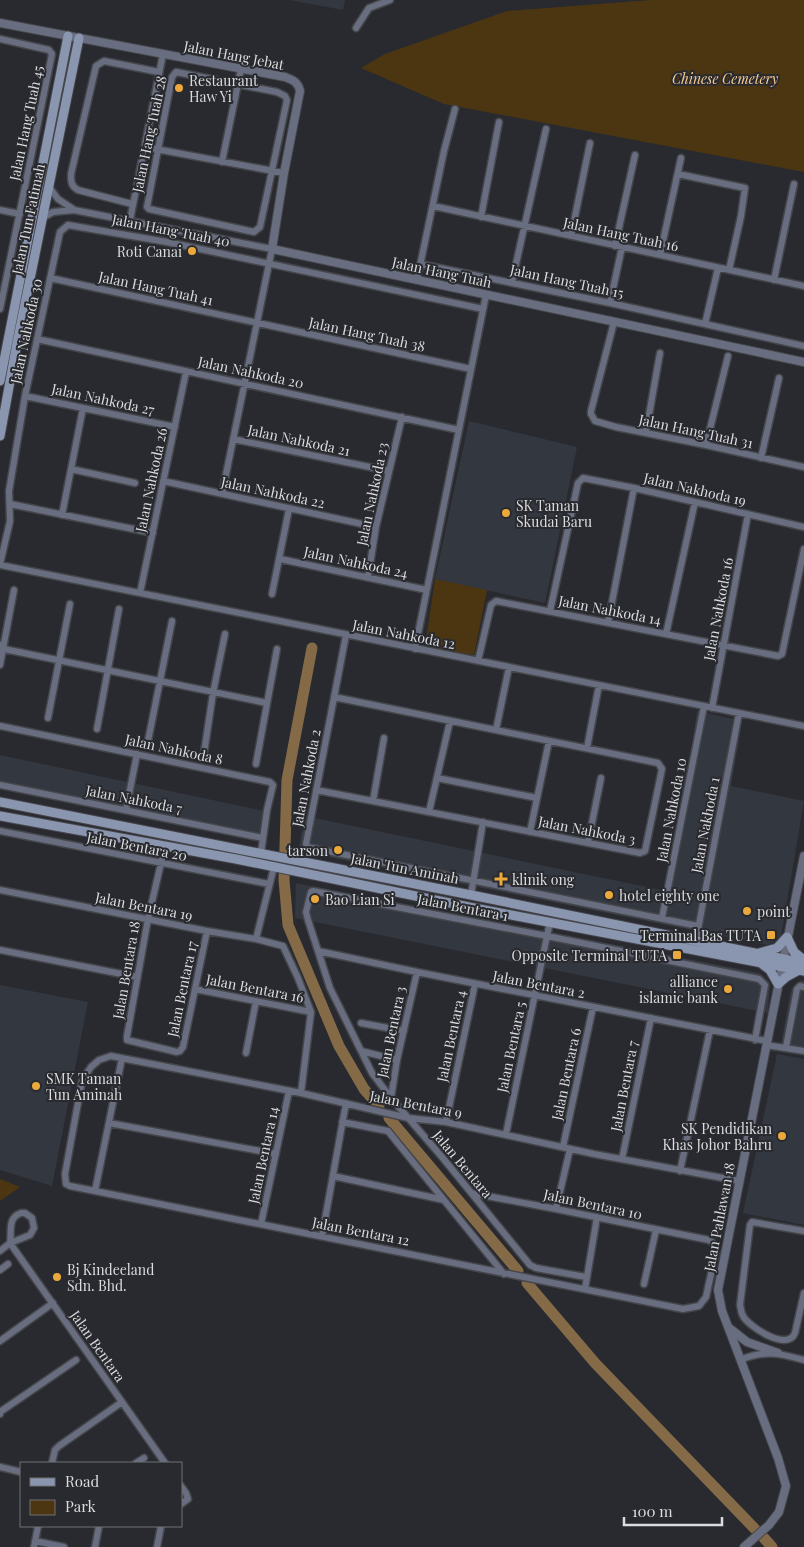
<svg xmlns="http://www.w3.org/2000/svg" width="804" height="1547" font-family="'Playfair Display',serif">
<style>
.built{fill:#333740}
.green{fill:#4c3612}
.lines{fill:none;stroke-linecap:round;stroke-linejoin:round}
.river{stroke:#846a46;stroke-width:11}
.minor-casing{stroke:#45464b;stroke-width:9}
.tertiary-casing{stroke:#45464b;stroke-width:10}
.secondary-casing{stroke:#45464b;stroke-width:11}
.minor{stroke:#686e7f;stroke-width:6}
.tertiary{stroke:#686e7f;stroke-width:8}
.secondary{stroke:#8a95af;stroke-width:9}
.poi-dot{fill:#eca93b;stroke:#292a2f;stroke-width:2}
.labels{text-anchor:middle;dominant-baseline:central;stroke-width:4;stroke-linejoin:round;paint-order:stroke}
.street-label{font-size:14px;fill:#dadcde;stroke:#292a2f}
.park-label{font-size:14px;font-style:italic;fill:#f7cc90;stroke:#292a2f}
.poi-label{font-size:14px;fill:#dadcde;stroke:#292a2f;text-anchor:start}
</style>
<rect width="100%" height="100%" fill="#292a2f"/>
<path class="built" d="M 289,0 L 345,0 L 343,10 Z
M 469,421 L 577,447 L 545,603 L 435,579 Z
M 697,711 L 742,721 L 731,786 L 804,801 L 781,937 L 767,945 L 298,851 L 305,816 L 671,892 Z
M 0,755 L 264,811 L 261,835 L 0,783 Z
M 296,883 L 760,973 L 770,983 L 768,1013 L 295,918 Z
M 801,980 L 804,981 L 804,1055 L 780,1050 L 791,989 Z
M 0,985 L 88,1002 L 52,1186 L 0,1170 Z
M 777,1054 L 804,1059 L 804,1225 L 743,1213 Z"/>
<path class="green" d="M 651,0 L 804,0 L 804,172 L 444,104 L 361,68 L 385,54 L 507,11 Z
M 435,579 L 487,590 L 474,655 L 425,647 Z
M 0,1179 L 20,1187 L 0,1201 Z"/>
<g class="lines">
<path class="river" d="M 312,648 L 287,780 L 284,880 L 288,925 L 339,1046 L 364,1089 L 379,1106
M 389,1118 L 518,1271
M 527,1283 L 595,1363 L 755,1529
M 764,1538 L 772,1547"/>
<g class="minor-casing">
<path id="minor" d="M 356,28 L 369,8 L 390,0
M 0,39 L 49,50 L 52,54 L 0,309
M 176,72 L 277,92 L 285,96 L 287,100 L 260,227 L 254,232 L 149,209 L 147,207 L 172,77 Z
M 145,147 L 284,173
M 222,162 L 241,69
M 678,174 L 745,188 L 741,216 L 729,270
M 49,187 L 58,199 L 73,209
M 132,204 L 78,190 C 71,186 71,182 71,174 L 96,66 L 104,61 L 159,72
M 433,206 L 804,286
M 0,210 L 20,214
M 481,217 L 499,122
M 42,218 L 53,212 L 74,210 L 272,249 L 222,494
M 130,220 L 163,54
M 571,236 L 590,143
M 615,246 L 635,155
M 660,255 L 681,158
M 420,264 L 610,303 L 804,346
M 50,278 L 471,369
M 417,280 L 444,151 L 455,109
M 774,280 L 794,184
M 512,282 L 546,129
M 610,303 L 622,247
M 614,322 L 591,411 L 591,414 L 595,421 L 616,427 L 706,445 L 804,467
M 705,324 L 718,268
M 37,339 L 459,430
M 25,396 L 175,427
M 646,432 L 660,353
M 233,439 L 389,471
M 706,445 L 728,356
M 761,458 L 779,378
M 71,469 L 135,483
M 163,481 L 376,527
M 10,504 L 153,533
M 62,515 L 83,408
M 280,559 L 427,590
M 0,564 L 10,521 L 9,491 L 25,396 L 60,232 L 68,225 L 167,242 L 483,309
M 0,565 L 804,726
M 368,577 L 376,527 L 402,417
M 140,593 L 186,372
M 272,594 L 289,509
M 550,611 L 578,483 L 583,478 L 634,488 L 804,527
M 608,623 L 634,488
M 666,634 L 695,502
M 346,635 L 306,844 L 307,847 L 698,926
M 0,645 L 4,649 L 267,703
M 415,649 L 486,295
M 478,661 L 491,605 L 496,601 L 778,656 L 782,654 L 804,549
M 0,665 L 14,590
M 712,708 L 748,514
M 48,718 L 70,604
M 0,726 L 270,782 L 273,785 L 267,810 L 261,853
M 97,729 L 119,609
M 496,730 L 509,667
M 147,746 L 172,621
M 587,748 L 599,685
M 204,753 L 213,693 L 225,634
M 256,764 L 277,649
M 437,778 L 537,798
M 0,785 L 263,838
M 316,790 L 640,853 L 645,851 L 662,769 L 658,763 L 334,697
M 373,801 L 384,738
M 126,810 L 137,754
M 429,812 L 450,721
M 0,831 L 269,884
M 530,832 L 549,741
M 588,843 L 601,778
M 165,846 L 148,919 L 127,1036 L 127,1040 L 177,1052 L 180,1051 L 183,1047 L 207,931
M 0,890 L 207,931 L 256,939 L 283,946 L 298,978 L 311,1012 L 301,1093
M 471,895 L 483,822
M 662,918 L 704,706
M 550,922 L 547,936 L 313,891 L 311,892 L 306,912 L 308,920 L 330,988 L 372,1073 L 391,1098 L 442,1157 L 530,1265 L 536,1268 L 586,1277
M 256,939 L 274,867
M 696,940 L 739,713
M 0,950 L 137,977
M 318,951 L 417,972 L 767,1041
M 195,989 L 311,1012
M 361,1023 L 404,1031
M 766,1045 L 804,1051
M 786,1047 L 797,989 L 800,986 L 804,987
M 361,1051 L 397,1060
M 246,1053 L 256,1001
M 391,1098 L 397,1060 L 417,972
M 342,1122 L 388,1131 L 504,1274
M 446,1122 L 475,984
M 109,1123 L 276,1154
M 506,1134 L 547,936 L 759,979 L 765,985 L 755,1040
M 563,1147 L 593,1007
M 622,1159 L 651,1018
M 680,1171 L 710,1030
M 333,1176 L 444,1200
M 95,1191 L 122,1058
M 471,1193 L 556,1209 L 709,1240 L 713,1243 L 716,1251 L 706,1297 L 699,1306 L 683,1309 L 70,1186 L 66,1184 L 65,1174 L 82,1081 L 91,1067 L 99,1060 L 111,1056 L 301,1093 L 408,1118 L 446,1122 L 594,1154 L 739,1181
M 556,1209 L 570,1149
M 21,1213 L 25,1213 L 32,1218 L 34,1228 L 30,1235 L 10,1243 C 12,1231 7,1218 21,1213 Z
M 261,1224 L 289,1091
M 804,1231 L 752,1222 L 750,1225 L 740,1305 C 741,1308 741,1313 743,1316 C 749,1327 788,1352 795,1333 L 804,1293
M 322,1236 L 346,1103
M 0,1251 L 10,1243 L 165,1463
M 0,1270 L 8,1264
M 644,1284 L 656,1230
M 585,1289 L 597,1217
M 0,1341 L 53,1303
M 740,1360 C 764,1350 779,1353 804,1360
M 0,1414 L 0,1412 L 76,1360
M 52,1463 L 55,1450 L 59,1446 L 122,1402
M 136,1463 L 144,1458
M 0,1467 L 21,1472
M 181,1486 L 186,1493 L 188,1499 L 181,1504
M 35,1541 L 64,1547
M 34,1547 L 38,1526
M 95,1547 L 99,1526
M 157,1547 L 161,1526"/>
</g>
<g class="tertiary-casing">
<path id="tertiary" d="M 0,23 L 285,77 C 293,80 298,82 300,91 L 284,173 L 272,249 L 804,362
M 728,1327 L 747,1342 L 778,1353
M 744,1547 L 769,1525 L 779,1512 L 786,1486 L 778,1458 L 722,1311 L 718,1290 L 804,856"/>
</g>
<g class="secondary-casing">
<path id="secondary" d="M 0,381 L 68,36
M 0,436 L 17,343 L 79,38
M 0,802 L 471,895 L 804,963
M 0,816 L 236,859 L 469,907 L 804,971
M 759,953 L 777,948 L 787,937 L 794,952 L 804,960
M 762,964 L 770,970 L 778,984 L 786,977 L 799,970"/>
</g>
<use href="#minor" class="minor"/>
<use href="#tertiary" class="tertiary"/>
<use href="#secondary" class="secondary"/>
</g>
<g class="poi-dot">
<circle cx="179" cy="88" r="5"/>
<circle cx="192" cy="251" r="5"/>
<circle cx="506" cy="513" r="5"/>
<circle cx="338" cy="850" r="5"/>
<path d="M498.5 871.5h5v5h5v5h-5v5h-5v-5h-5v-5h5z"/>
<circle cx="609" cy="895" r="5"/>
<circle cx="315" cy="899" r="5"/>
<circle cx="747" cy="911" r="5"/>
<rect x="766" y="930" width="10" height="10" rx="2.5"/>
<rect x="672" y="950" width="10" height="10" rx="2.5"/>
<circle cx="728" cy="989" r="5"/>
<circle cx="36" cy="1086" r="5"/>
<circle cx="782" cy="1136" r="5"/>
<circle cx="57" cy="1277" r="5"/>
</g>
<g class="labels">
<g class="street-label">
<text transform="translate(234 55) rotate(11)">Jalan Hang Jebat</text>
<text transform="translate(26 123) rotate(-78)">Jalan Hang Tuah 45</text>
<text transform="translate(149 134) rotate(-78)">Jalan Hang Tuah 28</text>
<text transform="translate(28 219) rotate(-78)">Jalan Tun Fatimah</text>
<text transform="translate(171 230) rotate(11)">Jalan Hang Tuah 40</text>
<text transform="translate(621 234) rotate(12)">Jalan Hang Tuah 16</text>
<text transform="translate(442 272) rotate(12)">Jalan Hang Tuah</text>
<text transform="translate(567 281) rotate(12)">Jalan Hang Tuah 15</text>
<text transform="translate(156 288) rotate(12)">Jalan Hang Tuah 41</text>
<text transform="translate(26 331) rotate(-78)">Jalan Nahkoda 30</text>
<text transform="translate(367 334) rotate(12)">Jalan Hang Tuah 38</text>
<text transform="translate(251 372) rotate(12)">Jalan Nahkoda 20</text>
<text transform="translate(103 399) rotate(12)">Jalan Nahkoda 27</text>
<text transform="translate(696 431) rotate(12)">Jalan Hang Tuah 31</text>
<text transform="translate(299 440) rotate(12)">Jalan Nahkoda 21</text>
<text transform="translate(151 480) rotate(-78)">Jalan Nahkoda 26</text>
<text transform="translate(695 489) rotate(13)">Jalan Nakhoda 19</text>
<text transform="translate(273 492) rotate(12)">Jalan Nahkoda 22</text>
<text transform="translate(372 494) rotate(-78)">Jalan Nahkoda 23</text>
<text transform="translate(356 562) rotate(12)">Jalan Nahkoda 24</text>
<text transform="translate(718 609) rotate(-79)">Jalan Nahkoda 16</text>
<text transform="translate(610 610) rotate(11)">Jalan Nahkoda 14</text>
<text transform="translate(404 634) rotate(11)">Jalan Nahkoda 12</text>
<text transform="translate(174 749) rotate(12)">Jalan Nahkoda 8</text>
<text transform="translate(306 778) rotate(-79)">Jalan Nahkoda 2</text>
<text transform="translate(134 799) rotate(11)">Jalan Nahkoda 7</text>
<text transform="translate(671 810) rotate(-79)">Jalan Nahkoda 10</text>
<text transform="translate(705 825) rotate(-79)">Jalan Nakhoda 1</text>
<text transform="translate(587 830) rotate(11)">Jalan Nahkoda 3</text>
<text transform="translate(137 846) rotate(11)">Jalan Bentara 20</text>
<text transform="translate(405 868) rotate(11)">Jalan Tun Aminah</text>
<text transform="translate(144 906) rotate(11)">Jalan Bentara 19</text>
<text transform="translate(463 907) rotate(11)">Jalan Bentara 1</text>
<text transform="translate(126 970) rotate(-80)">Jalan Bentara 18</text>
<text transform="translate(539 984) rotate(11)">Jalan Bentara 2</text>
<text transform="translate(255 988) rotate(11)">Jalan Bentara 16</text>
<text transform="translate(182 989) rotate(-78)">Jalan Bentara 17</text>
<text transform="translate(391 1032) rotate(-78)">Jalan Bentara 3</text>
<text transform="translate(451 1036) rotate(-78)">Jalan Bentara 4</text>
<text transform="translate(511 1047) rotate(-78)">Jalan Bentara 5</text>
<text transform="translate(566 1074) rotate(-78)">Jalan Bentara 6</text>
<text transform="translate(624 1086) rotate(-79)">Jalan Bentara 7</text>
<text transform="translate(416 1104) rotate(11)">Jalan Bentara 9</text>
<text transform="translate(263 1155) rotate(-78)">Jalan Bentara 14</text>
<text transform="translate(463 1164) rotate(50)">Jalan Bentara</text>
<text transform="translate(593 1204) rotate(12)">Jalan Bentara 10</text>
<text transform="translate(719 1217) rotate(-79)">Jalan Pahlawan 18</text>
<text transform="translate(361 1231) rotate(11)">Jalan Bentara 12</text>
<text transform="translate(98 1346) rotate(55)">Jalan Bentara</text>
</g>
<g class="park-label">
<text x="725" y="78">Chinese Cemetery</text>
</g>
<g class="poi-label">
<text x="189" y="80">Restaurant<tspan x="189" dy="16">Haw Yi</tspan></text>
<text x="182" y="251" text-anchor="end">Roti Canai</text>
<text x="516" y="505">SK Taman<tspan x="516" dy="16">Skudai Baru</tspan></text>
<text x="328" y="850" text-anchor="end">tarson</text>
<text x="512" y="879">klinik ong</text>
<text x="619" y="895">hotel eighty one</text>
<text x="325" y="899">Bao Lian Si</text>
<text x="757" y="911">point</text>
<text x="761" y="935" text-anchor="end">Terminal Bas TUTA</text>
<text x="667" y="955" text-anchor="end">Opposite Terminal TUTA</text>
<text x="718" y="981" text-anchor="end">alliance<tspan x="718" dy="16">islamic bank</tspan></text>
<text x="46" y="1078">SMK Taman<tspan x="46" dy="16">Tun Aminah</tspan></text>
<text x="772" y="1128" text-anchor="end">SK Pendidikan<tspan x="772" dy="16">Khas Johor Bahru</tspan></text>
<text x="67" y="1269">Bj Kindeeland<tspan x="67" dy="16">Sdn. Bhd.</tspan></text>
</g>
</g>
<rect x="20" y="1462" width="162" height="65" fill="#292a2f" stroke="#707175"/>
<rect x="30" y="1478" width="25" height="8" fill="#8a95af" stroke="#707175"/>
<text x="65" y="1487" font-size="15" fill="#dadcde">Road</text>
<rect x="30" y="1500" width="25" height="15" fill="#4c3612" stroke="#707175"/>
<text x="65" y="1512" font-size="15" fill="#dadcde">Park</text>
<path d="M624 1517v8h98v-8" fill="none" stroke="#dadcde" stroke-width="2.5"/>
<text x="632" y="1517" font-size="15" fill="#dadcde" stroke="#292a2f" stroke-width="4" paint-order="stroke">100 m</text>
</svg>
